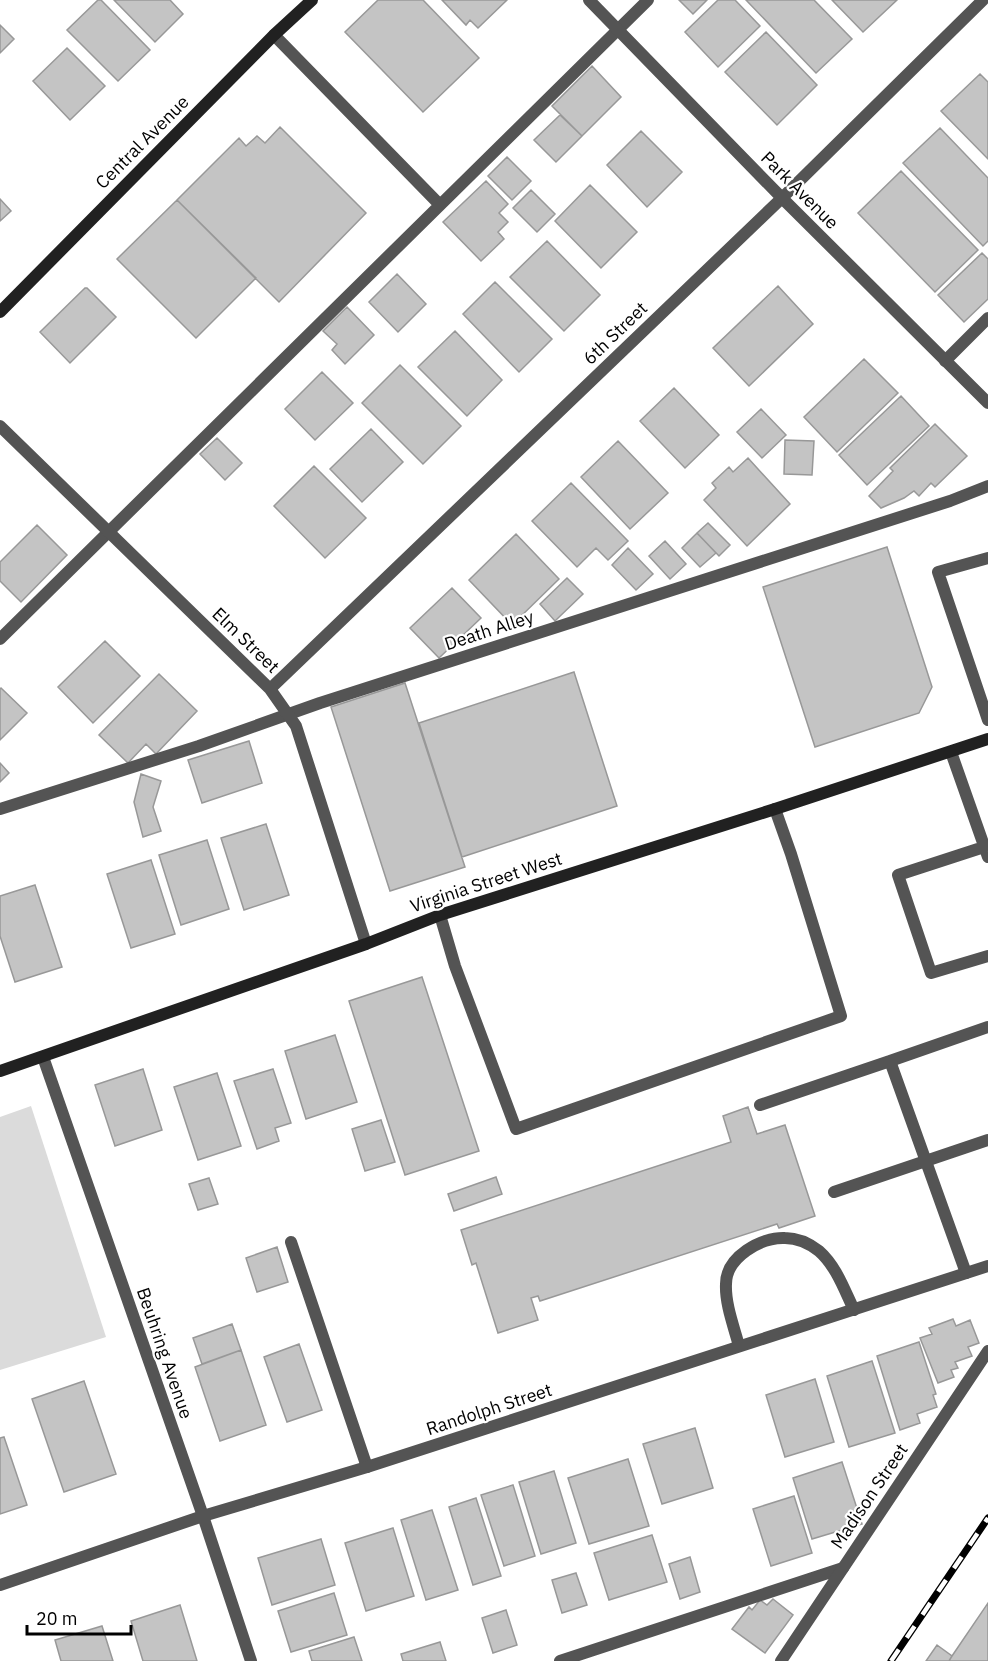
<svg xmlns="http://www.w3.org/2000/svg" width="988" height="1661" font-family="'IBM Plex Sans',sans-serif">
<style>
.green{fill:#dbdbdb}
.building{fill:#c4c4c4;stroke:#989898;stroke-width:1.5}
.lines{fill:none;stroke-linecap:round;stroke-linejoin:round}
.lane{stroke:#545454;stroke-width:12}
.street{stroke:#545454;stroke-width:12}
.secondary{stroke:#212121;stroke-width:12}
.rail-casing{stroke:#000;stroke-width:7}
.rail{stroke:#fff;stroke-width:4.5;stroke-dasharray:14;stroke-linecap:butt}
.labels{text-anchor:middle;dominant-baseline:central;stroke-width:4.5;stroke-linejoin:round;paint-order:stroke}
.street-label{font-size:18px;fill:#000;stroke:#fff}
</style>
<rect width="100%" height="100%" fill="#fff"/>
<path class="green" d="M 31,1106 L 106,1337 L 0,1370 L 0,1117 Z"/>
<path class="building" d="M 98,0 L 101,0 L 150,50 L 118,81 L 67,30 Z
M 114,0 L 170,0 L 183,14 L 155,42 Z
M 378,0 L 423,0 L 479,58 L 423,112 L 345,32 Z
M 442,0 L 507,0 L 478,28 L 470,20 L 466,25 Z
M 679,0 L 707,0 L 693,14 Z
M 718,0 L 735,0 L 760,26 L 718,67 L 685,32 Z
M 746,0 L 814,0 L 852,39 L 816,73 Z
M 832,0 L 897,0 L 863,32 Z
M 0,25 L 14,39 L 0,53 Z
M 766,32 L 817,85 L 777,125 L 725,72 Z
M 67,48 L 105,86 L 70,120 L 33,81 Z
M 592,66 L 621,97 L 582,136 L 552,106 Z
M 980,74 L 988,82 L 988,159 L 941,111 Z
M 560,115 L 582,136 L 556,162 L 534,140 Z
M 280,127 L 366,213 L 279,302 L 177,200 L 239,138 L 246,146 L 257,136 L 265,143 Z
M 940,128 L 988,178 L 988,241 L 983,246 L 903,163 Z
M 641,131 L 682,172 L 647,207 L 607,165 Z
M 507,157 L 531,181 L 512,200 L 488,176 Z
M 901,171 L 978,250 L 935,292 L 858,213 Z
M 486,181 L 508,204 L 499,213 L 508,222 L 498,232 L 504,239 L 481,261 L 443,222 Z
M 590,185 L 637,232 L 601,268 L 555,221 Z
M 531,190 L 555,214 L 537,232 L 513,208 Z
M 0,199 L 11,211 L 0,221 Z
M 177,200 L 256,278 L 196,338 L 117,259 Z
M 547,241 L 600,295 L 564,331 L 510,277 Z
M 982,253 L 988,259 L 988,299 L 964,322 L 938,295 Z
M 397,274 L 426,304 L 398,332 L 369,302 Z
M 495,282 L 552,339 L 519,372 L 463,314 Z
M 778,286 L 813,324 L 749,386 L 713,348 Z
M 85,288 L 87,288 L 116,317 L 70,363 L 40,332 Z
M 347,307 L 374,335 L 345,364 L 332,350 L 337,344 L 323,331 Z
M 455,331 L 502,380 L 467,416 L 418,367 Z
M 864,359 L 898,393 L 837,452 L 804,417 Z
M 400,365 L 461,426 L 423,464 L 362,403 Z
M 322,372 L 353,403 L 315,440 L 285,409 Z
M 674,388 L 719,435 L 685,468 L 640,421 Z
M 901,396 L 929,426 L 867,485 L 839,455 Z
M 761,409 L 786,435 L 762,458 L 737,432 Z
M 935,424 L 967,456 L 935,487 L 931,483 L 919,496 L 914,491 L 904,498 L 881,508 L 869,496 L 893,471 L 890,468 Z
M 371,429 L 403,462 L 362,502 L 330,469 Z
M 217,438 L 242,463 L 225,480 L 200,454 Z
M 785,440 L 814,441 L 812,475 L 784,474 Z
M 618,441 L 668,493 L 630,529 L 581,477 Z
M 748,458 L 790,504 L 747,546 L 704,500 L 716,488 L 712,483 L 729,467 L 733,472 Z
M 314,466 L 366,518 L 325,558 L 274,506 Z
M 571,483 L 628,541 L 608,560 L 596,548 L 577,567 L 532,521 Z
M 708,523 L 730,545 L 719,556 L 697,533 Z
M 37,525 L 67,555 L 21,602 L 0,581 L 0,562 Z
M 697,533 L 716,553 L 700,567 L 682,548 Z
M 516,534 L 559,579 L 512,625 L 469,580 Z
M 665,541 L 686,564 L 670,579 L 649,556 Z
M 887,547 L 932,687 L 919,713 L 815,747 L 763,587 Z
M 628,548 L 653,574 L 636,590 L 612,565 Z
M 567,578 L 583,594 L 555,621 L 540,604 Z
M 452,588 L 481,618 L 439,658 L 410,628 Z
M 105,641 L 140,676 L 93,723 L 58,687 Z
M 574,672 L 617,806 L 462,857 L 419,723 Z
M 159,674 L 197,711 L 156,754 L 146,744 L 128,763 L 99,735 Z
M 405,683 L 465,867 L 390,891 L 331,707 Z
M 1,688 L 27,713 L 0,740 L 0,689 Z
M 249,741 L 262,783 L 202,803 L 188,760 Z
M 0,763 L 9,773 L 0,782 Z
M 141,774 L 161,781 L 153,807 L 161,831 L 143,837 L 134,802 Z
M 266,824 L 289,895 L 244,910 L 221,838 Z
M 207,840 L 229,909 L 181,925 L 159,855 Z
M 151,860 L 175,934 L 131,948 L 107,874 Z
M 35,885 L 62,967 L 15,982 L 0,936 L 0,896 Z
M 422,977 L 479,1151 L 405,1175 L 349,1001 Z
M 335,1035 L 357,1102 L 306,1119 L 285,1051 Z
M 143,1069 L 162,1130 L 115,1146 L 95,1085 Z
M 273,1069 L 291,1123 L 275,1128 L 279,1141 L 257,1149 L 234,1081 Z
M 217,1073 L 241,1146 L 198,1160 L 174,1087 Z
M 748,1107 L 757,1134 L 785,1125 L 815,1216 L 779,1228 L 777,1224 L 540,1301 L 538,1296 L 531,1298 L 538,1320 L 498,1333 L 476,1263 L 472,1265 L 461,1230 L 731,1142 L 723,1116 Z
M 381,1120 L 395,1162 L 365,1171 L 352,1129 Z
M 496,1177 L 502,1194 L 454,1211 L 448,1194 Z
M 209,1178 L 218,1204 L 198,1210 L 189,1184 Z
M 277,1247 L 288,1282 L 257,1292 L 246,1258 Z
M 953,1319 L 956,1326 L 970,1320 L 979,1343 L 968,1347 L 972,1356 L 955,1362 L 958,1368 L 951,1370 L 954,1377 L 938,1383 L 920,1338 L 932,1334 L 929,1328 Z
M 232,1324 L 241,1350 L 202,1364 L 193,1338 Z
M 919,1342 L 936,1394 L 933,1395 L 937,1407 L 917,1414 L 920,1423 L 900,1430 L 877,1356 Z
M 299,1344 L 322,1410 L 287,1422 L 264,1357 Z
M 241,1350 L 266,1425 L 220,1441 L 195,1367 Z
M 872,1361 L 895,1433 L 849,1447 L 827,1376 Z
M 815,1379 L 834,1442 L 785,1457 L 766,1395 Z
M 84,1381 L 116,1474 L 64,1492 L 32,1399 Z
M 695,1428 L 713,1488 L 662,1504 L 643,1444 Z
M 4,1437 L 27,1505 L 0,1514 L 0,1438 Z
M 628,1459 L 649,1526 L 589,1544 L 568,1478 Z
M 842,1462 L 862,1524 L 812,1539 L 793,1478 Z
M 554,1471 L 576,1543 L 541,1554 L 519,1482 Z
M 513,1485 L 535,1556 L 504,1566 L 481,1495 Z
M 794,1496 L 812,1553 L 771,1566 L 753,1509 Z
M 476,1498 L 501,1576 L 473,1585 L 449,1507 Z
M 432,1510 L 458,1590 L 426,1600 L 401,1520 Z
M 393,1528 L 414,1596 L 366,1611 L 345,1543 Z
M 652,1535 L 667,1582 L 609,1600 L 594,1553 Z
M 321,1539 L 335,1585 L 272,1605 L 258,1558 Z
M 690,1557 L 700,1592 L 680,1599 L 669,1564 Z
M 576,1573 L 587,1605 L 562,1613 L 552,1580 Z
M 334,1593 L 347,1635 L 291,1652 L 278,1611 Z
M 773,1599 L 793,1615 L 765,1653 L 732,1629 L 749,1607 L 752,1610 L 760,1600 L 767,1605 Z
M 988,1603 L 988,1661 L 949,1661 L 952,1656 Z
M 180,1605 L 197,1661 L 143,1661 L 131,1621 Z
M 506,1610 L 517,1645 L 493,1653 L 482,1618 Z
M 102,1626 L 113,1661 L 61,1661 L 55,1640 Z
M 354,1637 L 362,1661 L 312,1661 L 309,1651 Z
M 440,1642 L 446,1661 L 403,1661 L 401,1654 Z
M 937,1645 L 952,1656 L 949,1661 L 926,1661 Z"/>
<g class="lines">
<path class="lane" d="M 274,35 L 440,205
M 945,361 L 988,318
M 988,558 L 938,572 L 988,720
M 0,639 L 648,0
M 951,752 L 988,857
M 0,809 L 199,746 L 320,703 L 950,501 L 988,486
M 984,847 L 898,875 L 931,973 L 988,956
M 440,915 L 455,966 L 516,1129 L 841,1016 L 791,854 L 775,809
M 890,1061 L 988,1027
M 760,1105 L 890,1061 L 966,1273
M 834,1192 L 988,1140
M 291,1242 L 367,1467
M 739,1346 C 734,1327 725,1304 726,1284 C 726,1257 761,1237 785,1238 C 797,1238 810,1244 819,1251 C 836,1266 844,1289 854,1310
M 560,1661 L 843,1568"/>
<path class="street" d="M 589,0 L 782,198 L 988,403
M 0,426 L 270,689 L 296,726 L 366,944
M 270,689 L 782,198 L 983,0
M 43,1057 L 203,1516 L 251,1661
M 0,1585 L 203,1516 L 367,1467 L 988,1266
M 781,1661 L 988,1351"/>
<path class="secondary" d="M 0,312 L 274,35 L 312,0
M 0,1071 L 366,944 L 440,915 L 775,809 L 988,739"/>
<g class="rail-casing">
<path id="rail" d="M 891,1661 L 988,1518"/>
</g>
<use href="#rail" class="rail"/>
</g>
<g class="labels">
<g class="street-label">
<text transform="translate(142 142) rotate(-45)">Central Avenue</text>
<text transform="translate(800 190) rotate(45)">Park Avenue</text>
<text transform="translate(615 333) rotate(-44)">6th Street</text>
<text transform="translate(489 630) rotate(-18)">Death Alley</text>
<text transform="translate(246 640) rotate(44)">Elm Street</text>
<text transform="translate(486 882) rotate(-18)">Virginia Street West</text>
<text transform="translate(165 1353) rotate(71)">Beuhring Avenue</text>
<text transform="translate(489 1409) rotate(-18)">Randolph Street</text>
<text transform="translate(869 1496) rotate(-56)">Madison Street</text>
</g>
</g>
<path d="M27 1625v9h104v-9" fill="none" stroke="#000000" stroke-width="3"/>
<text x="36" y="1625" font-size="18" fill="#000000" stroke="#ffffff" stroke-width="4.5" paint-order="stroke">20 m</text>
</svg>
